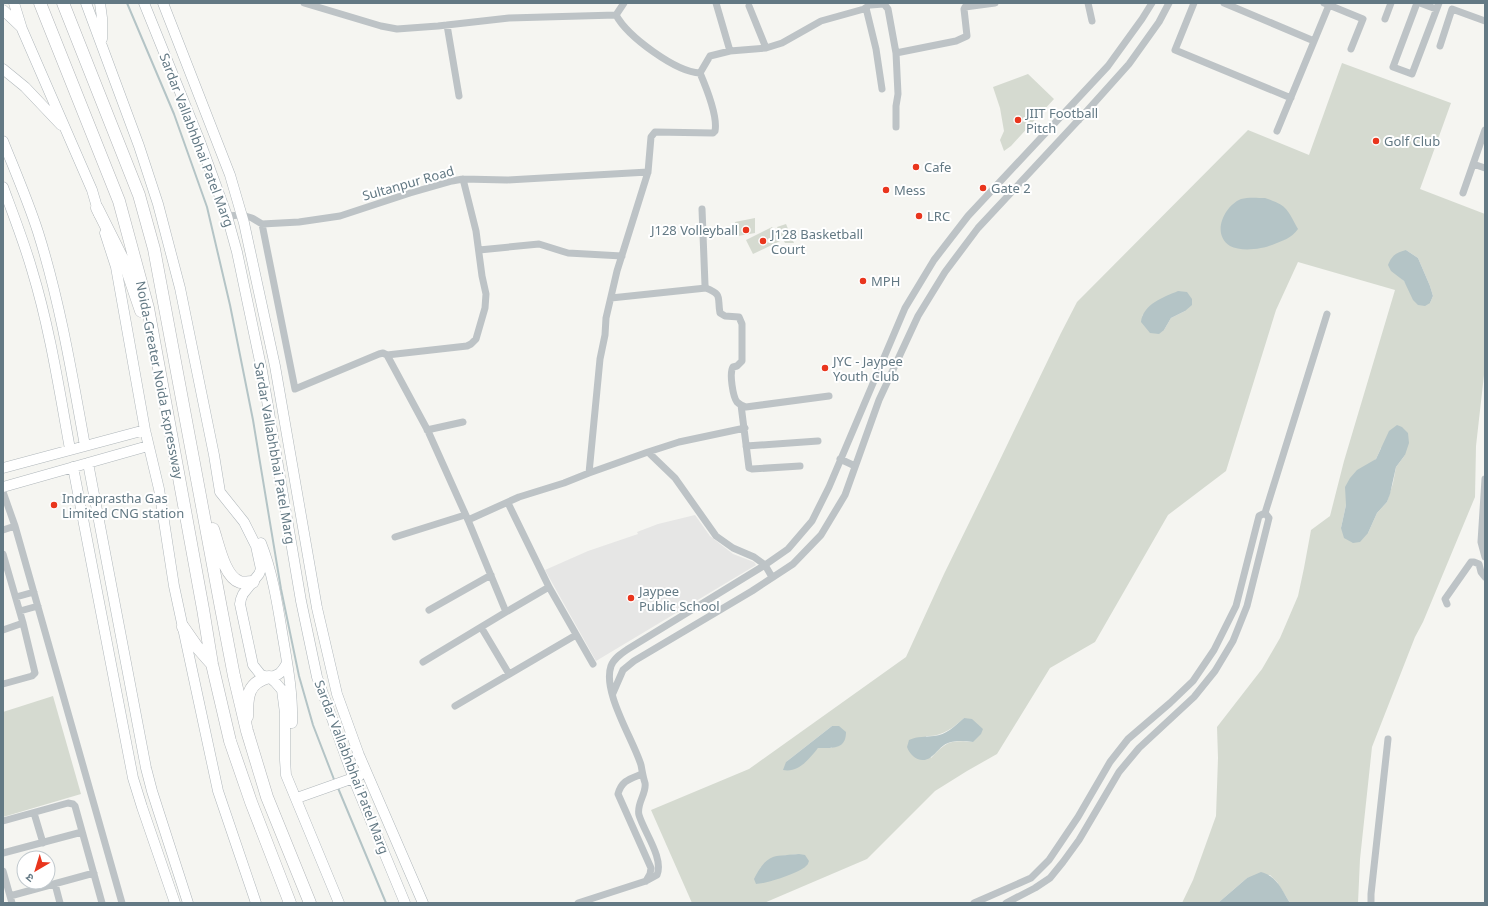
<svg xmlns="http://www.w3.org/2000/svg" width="1488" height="906" font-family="'Noto Sans','Noto Sans Devanagari',sans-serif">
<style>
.built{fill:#e6e6e5}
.green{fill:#d5dad0;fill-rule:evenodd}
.water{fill:#b4c4c6}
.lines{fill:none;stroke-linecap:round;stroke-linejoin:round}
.stream{stroke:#b4c4c6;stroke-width:2}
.secondary-casing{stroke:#b0b7bb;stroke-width:11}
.highway-casing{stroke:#b3b7ba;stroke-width:13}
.street{stroke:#bdc3c6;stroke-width:7}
.secondary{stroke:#fff;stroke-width:10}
.highway{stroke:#fff;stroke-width:12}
.poi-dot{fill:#e9351d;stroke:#fff;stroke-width:1.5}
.labels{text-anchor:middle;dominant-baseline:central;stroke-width:4;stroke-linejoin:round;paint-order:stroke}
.poi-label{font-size:13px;fill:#637984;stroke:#fff;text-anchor:start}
.street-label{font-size:13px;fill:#637984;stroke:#fff}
</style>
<rect width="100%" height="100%" fill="#f5f5f1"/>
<path class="built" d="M 695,515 L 710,536 L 733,554 L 754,562 L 756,565 L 596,661 L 545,570 L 588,551 L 638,534 L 637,532 L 658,524 Z"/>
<path class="green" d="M 1342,63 L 1451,103 L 1420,189 L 1485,214 L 1485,366 L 1476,446 L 1475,497 L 1423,622 L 1415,637 L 1372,747 L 1360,859 L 1358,903 L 1290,903 L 1277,882 L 1270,875 L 1247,878 L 1218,903 L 1182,903 L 1193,880 L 1216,816 L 1218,758 L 1217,727 L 1262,669 L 1280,638 L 1298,596 L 1304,568 L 1311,530 L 1330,516 L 1344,461 L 1395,290 L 1298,262 L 1276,310 L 1226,471 L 1168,515 L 1095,642 L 1050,668 L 997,754 L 967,771 L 935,791 L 867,859 L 764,903 L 692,903 L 651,810 L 749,769 L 906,657 L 944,574 L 996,468 L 1061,333 L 1077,302 L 1248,130 L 1309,155 ZM 1406,250 L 1418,258 L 1430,286 L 1433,296 L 1430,303 L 1408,287 L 1404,281 L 1400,277 ZM 1185,311 L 1171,318 L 1164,330 L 1142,315 ZM 1381,448 L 1405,455 L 1396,467 L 1393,483 L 1387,502 L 1377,513 L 1368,533 L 1341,528 L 1346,505 L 1370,464 L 1376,459 ZM 964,718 L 973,742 C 950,740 947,741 931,758 L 926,736 C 942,737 953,728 964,718 ZM 832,726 L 832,748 L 818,748 L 786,762 ZM 799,854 L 760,868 L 783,856 Z
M 1028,74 L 1054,99 L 1011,146 L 1004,151 L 1000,140 L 1004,131 L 1000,108 L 993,87 Z
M 755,218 L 755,233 L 738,236 L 735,222 Z
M 786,224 L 794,243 L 785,243 L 777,227 Z
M 772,227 L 780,241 L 753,254 L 746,240 Z
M 53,696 L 81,794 L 3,817 L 3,712 Z"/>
<path class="water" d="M 1265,198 C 1287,205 1287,209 1298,229 C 1292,238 1282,241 1272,245 C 1262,249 1241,252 1230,246 C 1211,234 1224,206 1241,199 C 1248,197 1258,198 1265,198 Z
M 1406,250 L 1418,258 L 1430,286 L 1433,296 L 1430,303 L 1425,306 L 1418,305 L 1413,300 L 1404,281 L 1391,271 L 1388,265 C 1392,255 1396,253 1406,250 Z
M 1178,291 L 1187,292 L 1192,299 L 1192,305 L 1185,311 L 1171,318 L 1164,330 L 1159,334 L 1150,333 L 1141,322 C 1143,304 1164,297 1178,291 Z
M 1397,425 L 1402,427 L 1408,433 L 1409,443 L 1405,455 L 1396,467 L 1390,494 L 1387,502 L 1377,513 L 1368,533 L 1360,542 L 1353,543 L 1344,538 L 1341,528 L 1346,505 L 1345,487 L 1350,478 L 1357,470 L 1376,459 L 1389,431 Z
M 964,718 L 972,719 L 983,729 L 981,734 L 973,742 C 965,741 956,740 948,743 C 940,746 937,753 931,757 C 921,765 910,756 907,747 L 909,740 C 918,736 925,737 934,736 C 946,735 955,726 964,718 Z
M 832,726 L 839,726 L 846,732 C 846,750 832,748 818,748 C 809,759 799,773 783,770 L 786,762 Z
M 799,854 L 805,855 L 809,861 C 808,863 808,865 806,866 C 800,873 765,884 756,884 L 754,879 C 758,871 764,860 773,857 C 779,855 791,855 799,854 Z
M 1261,872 C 1277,876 1282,890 1290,903 L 1218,903 L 1247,878 Z"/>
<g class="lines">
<path class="stream" d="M 127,3 L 174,114 L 207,207 L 230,305 L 253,420 L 281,589 L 299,676 L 313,725 L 335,782
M 338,788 L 386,903"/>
<g class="secondary-casing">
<path id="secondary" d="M 14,3 L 22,29 L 92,190 L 99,214
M 86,3 L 139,146 L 158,204 L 180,288 L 214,455 L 220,492 L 244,522 L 256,546 L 261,569 L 259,574 L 243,594 L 241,599 L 240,604 L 253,665 L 261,675 L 269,677 L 275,682 L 282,690 L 285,713 L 285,760 L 286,775 L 339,903
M 100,3 L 102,18 L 102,39
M 144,3 L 199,139 L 227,216 L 237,252 L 262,371 L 301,601 L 317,677 L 356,785 L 405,903
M 163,3 L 230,175 L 244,223 L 275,366 L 317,608 L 337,694 L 359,755 L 423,903
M 3,10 L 21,27
M 3,69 L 25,87 L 61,125
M 3,141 C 15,171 28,201 38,232 C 60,302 72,374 85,446
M 3,187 C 13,214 24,242 32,270 C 50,329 59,389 70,449
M 105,233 L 116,267 L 145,430 L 159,489 L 174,586 L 218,791 L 256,903
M 88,463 L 146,768 L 152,791 L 188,903
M 73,467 L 133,778 L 142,807 L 175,903
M 3,468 L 145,430
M 3,487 L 148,446
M 261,543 C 272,571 277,601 282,632 C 287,662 293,692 292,723
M 269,677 C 279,676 282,672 287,663
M 297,798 L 359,776"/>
</g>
<g class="highway-casing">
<path id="highway" d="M 40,3 L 119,201 L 148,308 L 203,609 L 212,664 L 230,741 L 251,802 L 290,903
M 63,3 L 139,195 L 154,249 L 221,608 L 234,676 L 247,731 L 267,797 L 310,903
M 97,208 L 125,264 L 141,311
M 213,529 C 218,543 224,577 240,582 C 244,583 249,582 253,582
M 183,627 L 197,647 L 212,664
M 247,717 C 247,697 247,683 269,677"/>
</g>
<path class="street" d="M 304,3 L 381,26 L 397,29 L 438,26 L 509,18 L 616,15
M 716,3 L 730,51
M 1088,3 L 1092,21
M 1194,3 L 1175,50 L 1291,98
M 1224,3 L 1314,41
M 1324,3 L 1363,19 L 1351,49
M 1417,3 L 1393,67 L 1412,74 L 1439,3
M 1420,3 L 1436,9
M 870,5 L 884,4 L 888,9 L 896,53 L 898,94 L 896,106 L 896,127
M 749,6 L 766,48
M 866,8 L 876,49 L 882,89
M 616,15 C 628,37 676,72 700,73 L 710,56 L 730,51 L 766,48 L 782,43 L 821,21 L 864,9 L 867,7 L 870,3
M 616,15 L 624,3
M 1385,19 L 1391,3
M 447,25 L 459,96
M 1440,46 L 1452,9 L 1485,21
M 896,53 L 956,41 L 967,36 L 964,9 L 965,7 L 995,3
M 1066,111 L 1079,120
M 1277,131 L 1329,5
M 1473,164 L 1485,168
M 1463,193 L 1485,130
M 702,209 L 705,285 L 706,288 C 723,295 717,297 720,313 L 725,316 L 739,317 L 742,324 L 742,361 L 737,366 L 733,367 C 729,373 733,397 737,402 C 739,404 743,406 746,407 L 829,396
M 227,216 L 242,215 L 252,218 L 262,224 L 299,222 L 340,216 L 410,193 L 452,181 L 463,179 L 507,180 L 648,172
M 262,224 L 295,389 L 379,354 L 383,353 L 387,355 L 428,431 L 468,520 L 519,497 L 564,483 L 589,473 L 600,359 L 605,335 L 606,318 L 617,271 L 648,172 L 651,137 L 655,132 L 713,133 L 715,131 C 718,116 706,87 700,73
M 479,250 L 539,244 L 568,253 L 622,256
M 611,298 L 706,288
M 387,355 L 467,346 L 471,344 L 476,339 L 485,308 L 486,294 L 482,276 L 476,231 L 463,179
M 741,405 L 749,468 L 752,469 L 800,466
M 427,430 L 463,422
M 746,446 L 818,441
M 648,452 L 679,442 L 745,428
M 840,459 L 855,466
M 589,473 L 648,452 L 675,478 L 716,536 L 733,548 L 754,557 L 765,565 L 772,577
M 1485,479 L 1481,542 L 1485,557
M 3,492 L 15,526 L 122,903
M 508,503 L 549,587 L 593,664
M 1265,513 L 1327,314
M 468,520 L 506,612 L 549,587
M 3,530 L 15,526
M 395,537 L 465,515
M 3,554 L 23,623 L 35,673 L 32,676 L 3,684
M 16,597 L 34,592
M 1447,604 L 1445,599 L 1471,562 L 1474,562 L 1479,564 L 1481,572 L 1485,577
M 429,610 L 491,575
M 20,611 L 38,606
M 481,627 L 509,674
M 3,630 L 23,623
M 423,662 L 506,612
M 613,693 L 623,670 L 634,661 L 752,591 L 793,564 L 821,535 L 845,495 L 879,400 L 918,316 L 945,272 L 978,228 L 1086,112 L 1129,64 L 1159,22 L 1169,3
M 455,706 L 576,635
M 642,774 C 630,779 622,780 618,794 L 651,868 L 650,874 L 646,881
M 34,813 L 43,843
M 3,821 L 68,803 L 73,804 L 75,806 L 102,903
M 3,853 L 82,832
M 3,871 L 12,903
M 55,884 L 60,903
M 10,896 L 94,873
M 578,903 L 646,881 L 657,875 C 664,858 644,832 639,815 C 636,804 647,793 645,783 C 643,777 642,770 641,765 C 633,739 602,692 611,666 C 614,658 622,653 628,649 L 765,565 L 788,549 L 812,521 L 829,487 L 905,308 L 934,260 L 968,216 L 1108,66 L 1142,19 L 1152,3
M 974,903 L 1031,878 L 1049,860 L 1078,817 L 1110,762 L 1128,739 L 1170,703 L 1193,681 L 1214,650 L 1236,606 L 1259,516 L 1265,513 L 1269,518 L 1247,606 L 1233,641 L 1215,671 L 1194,697 L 1139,748 L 1119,772 L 1079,840 L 1063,862 L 1050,878 L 1035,888 L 1006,903
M 1371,903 L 1371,894 L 1388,739"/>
<use href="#secondary" class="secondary"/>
<use href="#highway" class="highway"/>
</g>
<g class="poi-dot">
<circle cx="1018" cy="120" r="4"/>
<circle cx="1376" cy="141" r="4"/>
<circle cx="916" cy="167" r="4"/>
<circle cx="983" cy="188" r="4"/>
<circle cx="886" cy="190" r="4"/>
<circle cx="919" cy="216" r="4"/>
<circle cx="746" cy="230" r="4"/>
<circle cx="763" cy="241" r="4"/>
<circle cx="863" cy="281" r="4"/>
<circle cx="825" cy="368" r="4"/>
<circle cx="54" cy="505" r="4"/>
<circle cx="631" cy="598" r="4"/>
</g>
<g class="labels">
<g class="poi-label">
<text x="1026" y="113">JIIT Football<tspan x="1026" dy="15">Pitch</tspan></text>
<text x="1384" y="141">Golf Club</text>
<text x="924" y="167">Cafe</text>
<text x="991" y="188">Gate 2</text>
<text x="894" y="190">Mess</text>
<text x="927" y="216">LRC</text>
<text x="738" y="230" text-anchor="end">J128 Volleyball</text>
<text x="771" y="234">J128 Basketball<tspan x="771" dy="15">Court</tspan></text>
<text x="871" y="281">MPH</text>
<text x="833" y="361">JYC - Jaypee<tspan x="833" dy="15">Youth Club</tspan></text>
<text x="62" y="498">Indraprastha Gas<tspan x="62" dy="15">Limited CNG station</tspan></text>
<text x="639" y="591">Jaypee<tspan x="639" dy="15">Public School</tspan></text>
</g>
<g class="street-label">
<text transform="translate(197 140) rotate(69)">Sardar Vallabhbhai Patel Marg</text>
<text transform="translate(408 183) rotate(-16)">Sultanpur Road</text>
<text transform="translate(160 380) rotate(79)">Noida-Greater Noida Expressway</text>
<text transform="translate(275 453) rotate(80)">Sardar Vallabhbhai Patel Marg</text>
<text transform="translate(352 767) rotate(69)">Sardar Vallabhbhai Patel Marg</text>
</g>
</g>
<rect width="1488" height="906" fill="none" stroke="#637984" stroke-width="8"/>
<g transform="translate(36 870) rotate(218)"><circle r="19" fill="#ffffff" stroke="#c1c9ce"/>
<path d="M0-3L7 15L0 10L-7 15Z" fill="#e9351d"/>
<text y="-6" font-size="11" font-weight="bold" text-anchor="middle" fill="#637984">उ</text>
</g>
</svg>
